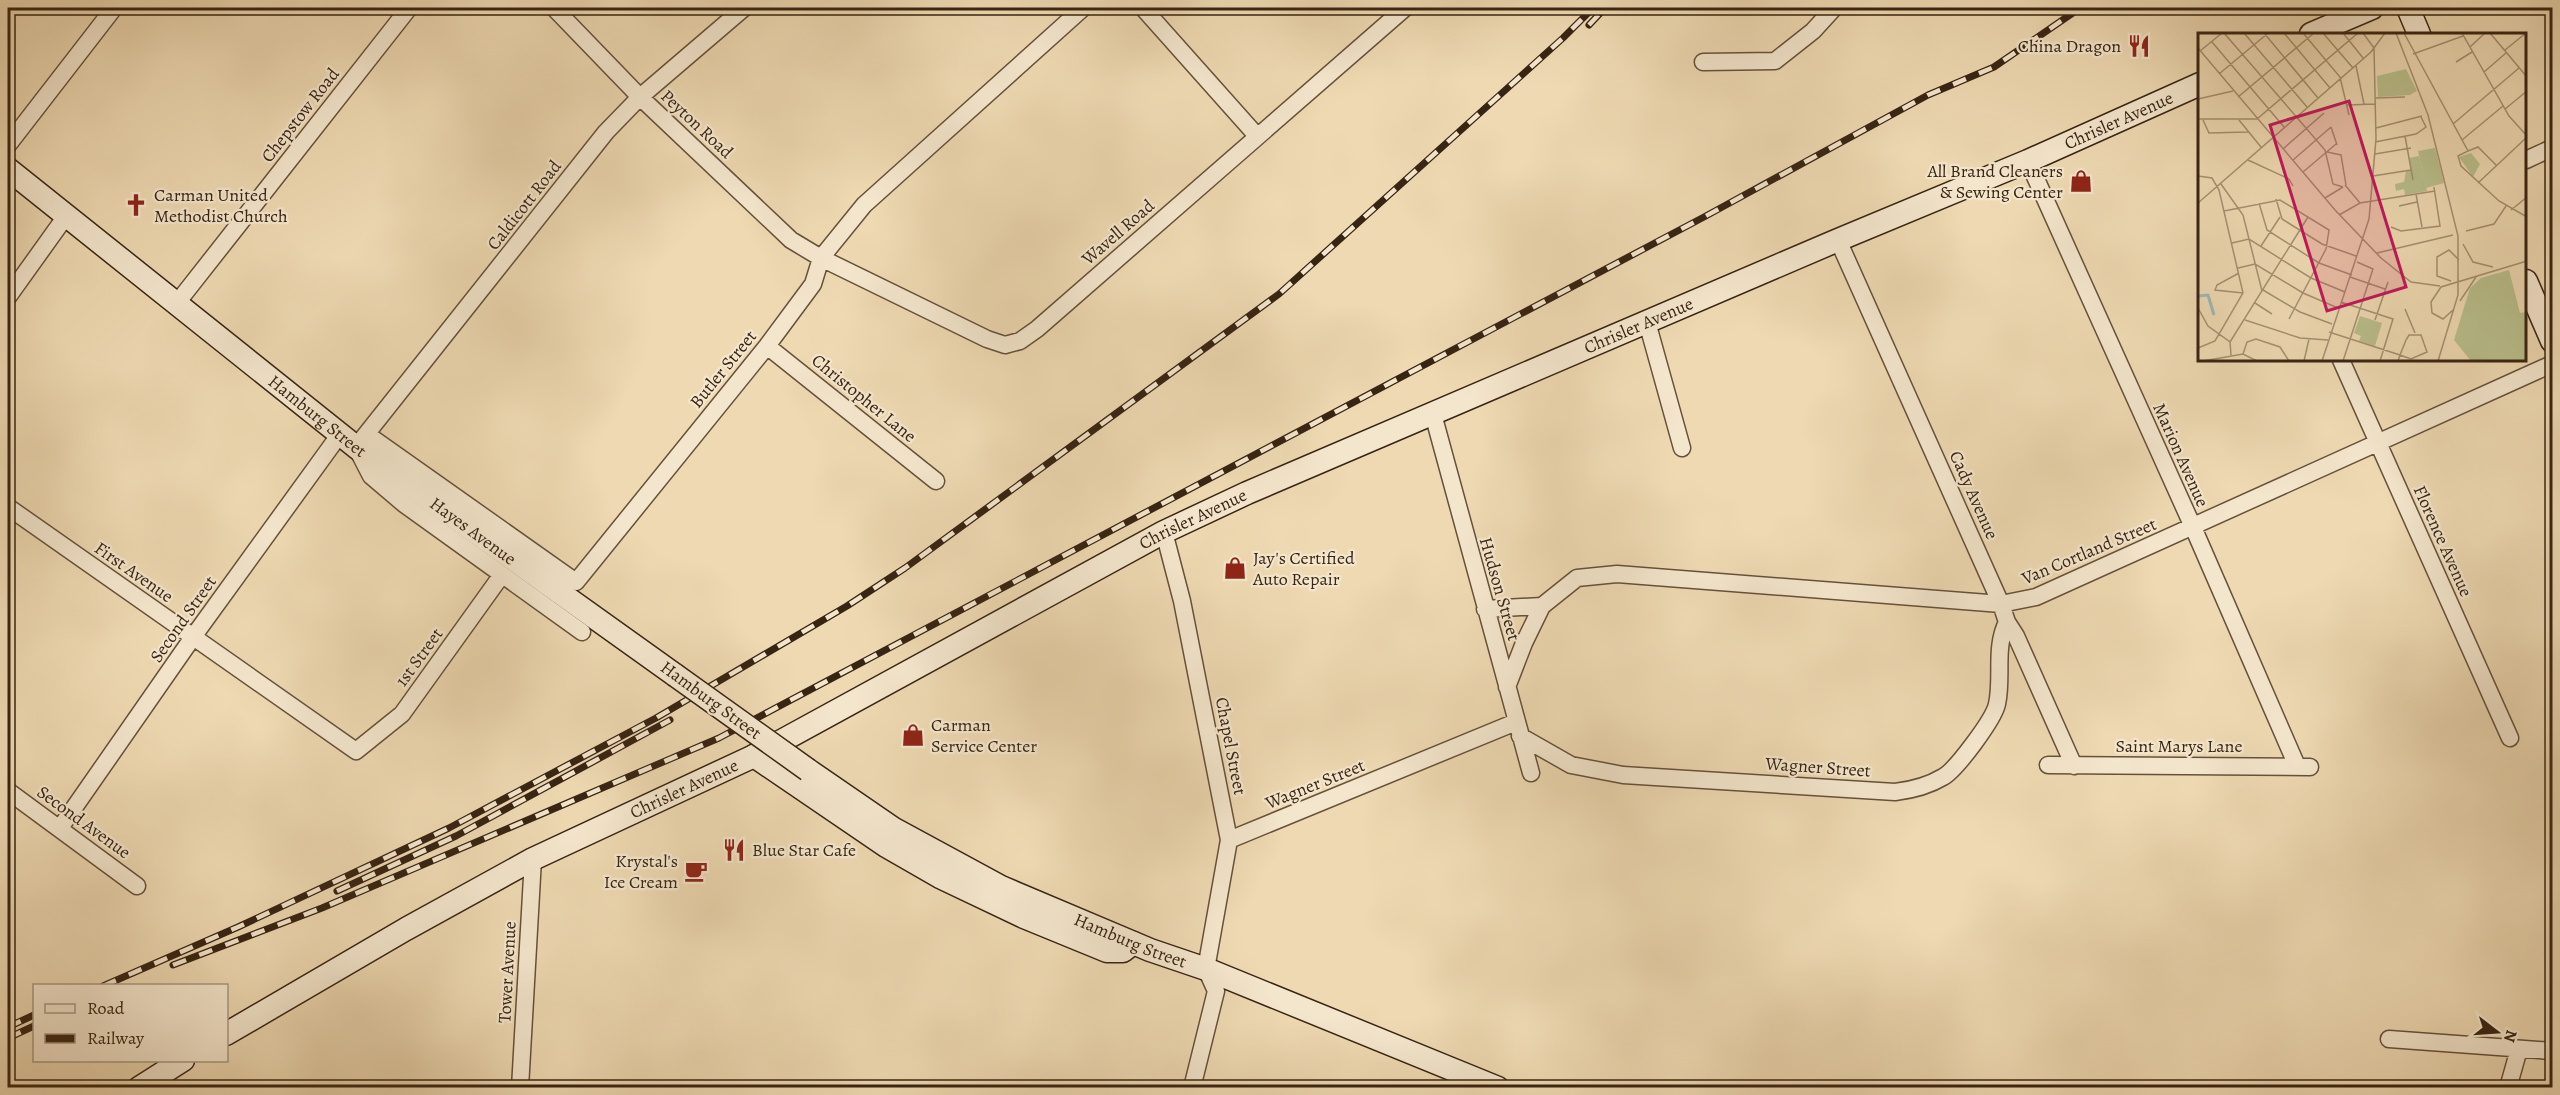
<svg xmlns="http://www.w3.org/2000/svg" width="2560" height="1095" font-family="Alegreya,serif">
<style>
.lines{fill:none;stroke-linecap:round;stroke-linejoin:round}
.street-casing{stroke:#66513b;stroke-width:19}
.secondary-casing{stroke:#382413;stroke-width:25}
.street{stroke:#f4e6cd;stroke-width:16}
.secondary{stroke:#f4e6cd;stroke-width:22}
.rail-casing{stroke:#382413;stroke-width:7}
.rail{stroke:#f4e6cd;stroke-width:4.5;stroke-dasharray:14;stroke-linecap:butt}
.secondary-bridge-casing{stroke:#382413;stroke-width:25;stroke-linecap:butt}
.secondary-bridge{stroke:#f4e6cd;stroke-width:22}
.labels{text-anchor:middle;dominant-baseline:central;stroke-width:4.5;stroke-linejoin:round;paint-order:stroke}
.poi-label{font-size:18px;fill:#382413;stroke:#f4e6cd;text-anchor:start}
.street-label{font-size:18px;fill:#382413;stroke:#f4e6cd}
.inset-river{fill:none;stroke:#9fb7b8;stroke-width:3}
.inset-road{fill:none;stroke:#a59172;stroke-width:1.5}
.view{fill:#c2185b;fill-opacity:0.15;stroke:#c2185b;stroke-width:3}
.inset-edge{fill:none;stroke:#382413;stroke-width:3}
</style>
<rect width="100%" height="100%" fill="#eed9b2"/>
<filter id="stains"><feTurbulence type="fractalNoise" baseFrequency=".00333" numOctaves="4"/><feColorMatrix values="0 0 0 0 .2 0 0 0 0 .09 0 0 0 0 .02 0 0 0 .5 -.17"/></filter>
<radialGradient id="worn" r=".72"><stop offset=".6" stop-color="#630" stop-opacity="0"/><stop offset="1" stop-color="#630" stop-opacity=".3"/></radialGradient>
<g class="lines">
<g class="street-casing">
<path id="street" d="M 554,8 L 640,97 L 791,240 L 821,258 L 987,339 L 1005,345 L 1020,341 L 1037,329 L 1405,8
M 1143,8 L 1257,136
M 1703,62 L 1775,61 L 1813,31 L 1834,8
M 8,145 L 114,8
M 2526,160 L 2552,148
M 2028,161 L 2193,527 L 2297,766
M 1838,240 L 2001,604 L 2007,622 L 2016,636 L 2074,766
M 8,297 L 66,216
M 177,303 L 409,8
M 1647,322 L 1682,448
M 767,346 L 936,481
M 2341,360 L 2510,738
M 1433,414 L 1531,773
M 368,435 L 576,582 L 767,346 L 813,284 L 821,258 L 864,205 L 1083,8
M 8,507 L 356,751 L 402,714 L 501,576
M 1164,532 L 1182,601 L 1229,840 L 1206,969 L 1216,991 L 1192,1088
M 1485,609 L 1542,606
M 582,632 L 404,504 L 371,476 L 356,447 L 606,132 L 640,97 L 744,8
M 1507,687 L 1524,643 L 1542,606 L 1577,578 L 1617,574 L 2001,604 L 2036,597 L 2552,364
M 1520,736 L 1571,765 L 1623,775 L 1895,792 C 1912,790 1928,786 1943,777 C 1956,770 1994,719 1997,704 C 2003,677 1994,648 2007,622
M 2048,765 L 2310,767
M 8,791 L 137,886
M 60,828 L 193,637 L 340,434
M 1229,840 L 1516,722
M 2389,1039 L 2552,1051
M 520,1088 L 533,859
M 2508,1088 L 2519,1049"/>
</g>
<g class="secondary-casing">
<g id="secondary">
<path d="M 2408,8 L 2419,34"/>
<path d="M 2311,34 L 2372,8"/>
<path id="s1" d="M 8,169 L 356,447 L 675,675"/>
<path d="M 2526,281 L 2552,341"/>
<path d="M 754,756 L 886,846 L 940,877 L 1024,917 L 1107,951 L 1123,951 L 1133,943"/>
<path id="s2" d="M 808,770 L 894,829 L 1001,887 L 1150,950 L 1206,969 L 1498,1088"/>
<path id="s3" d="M 226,1034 L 406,929 L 533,859 L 754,756 L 1164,532 L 1247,493 L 1838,240 L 2028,161 L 2200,84"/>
<path d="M 139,1088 L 183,1060"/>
</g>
</g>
<use href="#street" class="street"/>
<use href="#secondary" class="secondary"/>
<g class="rail-casing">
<path id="rail" d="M 1589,25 L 1605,8
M 337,891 L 456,836 L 670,720
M 173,965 L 322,908 L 719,738 L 1704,217 L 1928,95 L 1994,67 L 2080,8
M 103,986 L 238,927 L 449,828 L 656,718 L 847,606 L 905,568 L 1279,294 L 1563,38 L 1593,8
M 8,1027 L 34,1015
M 8,1038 L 34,1026"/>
</g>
<use href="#rail" class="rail"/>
<g class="secondary-bridge-casing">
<path id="secondary-bridge" d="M 675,675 L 808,770"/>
</g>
<use href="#secondary-bridge" class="secondary-bridge"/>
</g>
<defs>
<g id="restaurant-bare" transform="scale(1.8)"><path d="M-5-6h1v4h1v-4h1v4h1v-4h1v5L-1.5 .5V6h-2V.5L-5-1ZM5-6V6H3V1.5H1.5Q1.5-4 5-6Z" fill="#8f2418" stroke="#f4e6cd" stroke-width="2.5" paint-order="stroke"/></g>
<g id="shop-bare" transform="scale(1.8)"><path d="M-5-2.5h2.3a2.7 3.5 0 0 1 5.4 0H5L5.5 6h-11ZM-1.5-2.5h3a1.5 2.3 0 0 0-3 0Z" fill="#8f2418" stroke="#f4e6cd" stroke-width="2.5" paint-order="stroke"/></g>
<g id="church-bare" transform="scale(1.8)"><path d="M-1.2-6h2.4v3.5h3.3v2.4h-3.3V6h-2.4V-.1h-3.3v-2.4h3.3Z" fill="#8f2418" stroke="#f4e6cd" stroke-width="2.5" paint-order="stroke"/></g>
<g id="cafe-bare" transform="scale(1.8)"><path d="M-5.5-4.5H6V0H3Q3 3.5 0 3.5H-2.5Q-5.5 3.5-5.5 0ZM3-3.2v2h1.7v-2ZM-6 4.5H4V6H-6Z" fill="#8f2418" stroke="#f4e6cd" stroke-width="2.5" paint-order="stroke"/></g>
</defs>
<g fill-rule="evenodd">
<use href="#restaurant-bare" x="2139" y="46"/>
<use href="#shop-bare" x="2081" y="181"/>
<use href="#church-bare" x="136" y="205"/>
<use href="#shop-bare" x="1235" y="568"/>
<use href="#shop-bare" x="913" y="735"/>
<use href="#restaurant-bare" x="734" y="850"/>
<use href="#cafe-bare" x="696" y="871"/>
</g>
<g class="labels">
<g class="poi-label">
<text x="2121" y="46" text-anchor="end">China Dragon</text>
<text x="2063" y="171" text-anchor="end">All Brand Cleaners<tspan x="2063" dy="21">&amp; Sewing Center</tspan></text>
<text x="154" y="195">Carman United<tspan x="154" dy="21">Methodist Church</tspan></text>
<text x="1253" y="558">Jay's Certified<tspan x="1253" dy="21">Auto Repair</tspan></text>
<text x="931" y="725">Carman<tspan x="931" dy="21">Service Center</tspan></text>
<text x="752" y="850">Blue Star Cafe</text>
<text x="678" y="861" text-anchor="end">Krystal's<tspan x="678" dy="21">Ice Cream</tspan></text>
</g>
<g class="street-label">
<text transform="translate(300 115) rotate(-52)">Chepstow Road</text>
<text stroke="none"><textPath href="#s3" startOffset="2104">Chrisler Avenue</textPath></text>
<text transform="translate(697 124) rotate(43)">Peyton Road</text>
<text transform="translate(524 205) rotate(-52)">Caldicott Road</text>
<text transform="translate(1118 232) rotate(-41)">Wavell Road</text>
<text stroke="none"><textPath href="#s3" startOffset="1582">Chrisler Avenue</textPath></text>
<text transform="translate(723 369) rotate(-51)">Butler Street</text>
<text transform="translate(864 398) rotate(39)">Christopher Lane</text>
<text stroke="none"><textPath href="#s1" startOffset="396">Hamburg Street</textPath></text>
<text transform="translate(2181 455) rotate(66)">Marion Avenue</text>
<text transform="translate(1974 495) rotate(66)">Cady Avenue</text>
<text stroke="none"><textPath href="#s3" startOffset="1096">Chrisler Avenue</textPath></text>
<text transform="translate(473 531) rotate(36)">Hayes Avenue</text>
<text transform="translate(2443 541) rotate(66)">Florence Avenue</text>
<text transform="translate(2089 551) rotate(-23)">Van Cortland Street</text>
<text transform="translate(134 572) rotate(35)">First Avenue</text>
<text transform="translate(1500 589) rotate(74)">Hudson Street</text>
<text transform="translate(183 619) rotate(-55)">Second Street</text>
<text transform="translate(419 657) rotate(-54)">1st Street</text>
<text transform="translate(711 700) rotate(36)">Hamburg Street</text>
<text transform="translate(1231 746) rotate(79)">Chapel Street</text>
<text x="2179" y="746">Saint Marys Lane</text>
<text transform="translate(1818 767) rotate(4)">Wagner Street</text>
<text transform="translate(1315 784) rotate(-22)">Wagner Street</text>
<text stroke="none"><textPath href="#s3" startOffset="520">Chrisler Avenue</textPath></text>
<text transform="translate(84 822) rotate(36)">Second Avenue</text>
<text stroke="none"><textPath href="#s2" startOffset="366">Hamburg Street</textPath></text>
<text transform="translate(507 972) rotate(-87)">Tower Avenue</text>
</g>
</g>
<g transform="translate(2198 33)">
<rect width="328" height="328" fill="#eed9b2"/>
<path d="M 311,237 L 322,280 L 328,279 L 328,328 L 273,328 L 256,307 L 272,255 L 283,245 Z" fill="#b9bf8c"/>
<path d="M 237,115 L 246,150 L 228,155 L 220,118 Z" fill="#b9bf8c"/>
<path d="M 273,120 L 282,131 L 275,144 L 261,124 ZM 221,123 L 229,158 L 207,162 L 206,156 L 198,158 L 197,151 L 206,149 L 208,138 L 213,138 L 211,125 Z" fill="#b9bf8c"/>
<path d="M 208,36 L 219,58 L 212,62 L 180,64 L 179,43 ZM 162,283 L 184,290 L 177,313 L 161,308 L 163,303 L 156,300 Z" fill="#b9bf8c"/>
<path class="inset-river" d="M 0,263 L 10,262 L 16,282"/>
<path class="inset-road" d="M 26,0 L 127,117 L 135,151 L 145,154M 46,0 L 109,74M 66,0 L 120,65M 86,0 L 132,55M 105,0 L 142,44 L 151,82M 125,0 L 155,35M 145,0 L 165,25M 165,0 L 176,15M 198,0 L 230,82 L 260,203 L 260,262 L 240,328M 206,0 L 270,118 L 260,123 L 263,133 L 301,168 L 329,184M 264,0 L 311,83 L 329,103M 292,0 L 329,44M 14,9 L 86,94M 272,14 L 287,0M 0,15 L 137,177 L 183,225 L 213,249 L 242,253M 307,17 L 328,0M 2,18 L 24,0M 215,21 L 265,3M 258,29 L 274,19M 158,33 L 166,71M 286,39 L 308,20M 21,41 L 69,1M 40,64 L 116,0M 178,65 L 207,64M 0,66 L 35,58M 149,72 L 177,71M 307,76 L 329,58M 0,86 L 59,86 L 160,0M 5,87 L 11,100 L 50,99M 41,87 L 63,114M 255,91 L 321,35M 133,94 L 139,112M 178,95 L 224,83M 207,103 L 215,147M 264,107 L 305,73M 177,109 L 218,101 L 228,94 L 223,84M 85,116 L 126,80M 270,118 L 280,114 L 298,132M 129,119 L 143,122 L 148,152M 177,121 L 213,115M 50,127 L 91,146 L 95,153M 95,127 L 133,94M 105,139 L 138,111M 0,143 L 14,145 L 21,157 L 45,260 L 17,308 L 0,315M 175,143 L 213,137M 280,150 L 329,104M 23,151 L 45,182 L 64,258M 147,152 L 162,170M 218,161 L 224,194M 127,165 L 145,154M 78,166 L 84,186 L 124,211 L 158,223M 0,170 L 173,19 L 187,0M 61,170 L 69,197 L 121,230 L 154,242M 201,173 L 219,169M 313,177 L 329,164M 26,178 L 82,167 L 131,197 L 128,216 L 91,286M 141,182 L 162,170 L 237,158M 193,194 L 203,198 L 242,193 L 236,154M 268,198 L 296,191 L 308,173M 34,210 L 51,206 L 113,245 L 147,259M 265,211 L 275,229 L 295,234M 63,213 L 82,184M 179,220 L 255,202M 40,235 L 57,231 L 105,260 L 140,275M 41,240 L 19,252 L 17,257 L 45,260M 152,244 L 187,256M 253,248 L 239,243 L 239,224 L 251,217 L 261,227M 65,257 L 102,279 L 134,291M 262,268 L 278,244M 143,269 L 195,286 L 182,328M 57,270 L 74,281M 0,275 L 10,293 L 32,309 L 33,322M 207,276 L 217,300M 255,277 L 245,286 L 234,280 L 233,269 L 243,254 L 329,228M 47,287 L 102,305 L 130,307M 177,287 L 190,249M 131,299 L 202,322 L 213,326 L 229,319 L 223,302 L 211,302 L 208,307 L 202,322 L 200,328M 32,309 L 110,184M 45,321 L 49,309 L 58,306 L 82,314 L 91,328M 5,328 L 45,321 L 59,328M 106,328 L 111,306M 124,328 L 171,186 L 178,106 L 176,15M 145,328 L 175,236 L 159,229"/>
<path class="view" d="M 151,68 L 208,254 L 129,278 L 72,92 Z"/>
<rect width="328" height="328" class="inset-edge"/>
</g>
<rect width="2560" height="1095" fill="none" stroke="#eed9b2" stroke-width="30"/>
<rect x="9" y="9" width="2542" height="1077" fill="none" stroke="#382413" stroke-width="3"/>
<rect x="15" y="15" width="2530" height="1065" fill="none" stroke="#382413" stroke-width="1.5"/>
<rect x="33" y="984" width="195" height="78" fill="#f4e6cd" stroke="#a99883" stroke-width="1.5"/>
<rect x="45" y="1004" width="30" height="9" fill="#f4e6cd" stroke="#a99883" stroke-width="1.5"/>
<text x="87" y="1014" font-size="18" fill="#382413">Road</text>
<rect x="45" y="1034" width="30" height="9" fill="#382413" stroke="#a99883" stroke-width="1.5"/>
<text x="87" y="1044" font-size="18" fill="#382413">Railway</text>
<g transform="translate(2497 1032) rotate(107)" stroke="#f4e6cd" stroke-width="4.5" paint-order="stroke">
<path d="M0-4.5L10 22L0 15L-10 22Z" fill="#382413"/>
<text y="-9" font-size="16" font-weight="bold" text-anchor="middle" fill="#382413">N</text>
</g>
<rect width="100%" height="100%" filter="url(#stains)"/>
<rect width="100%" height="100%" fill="url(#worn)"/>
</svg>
